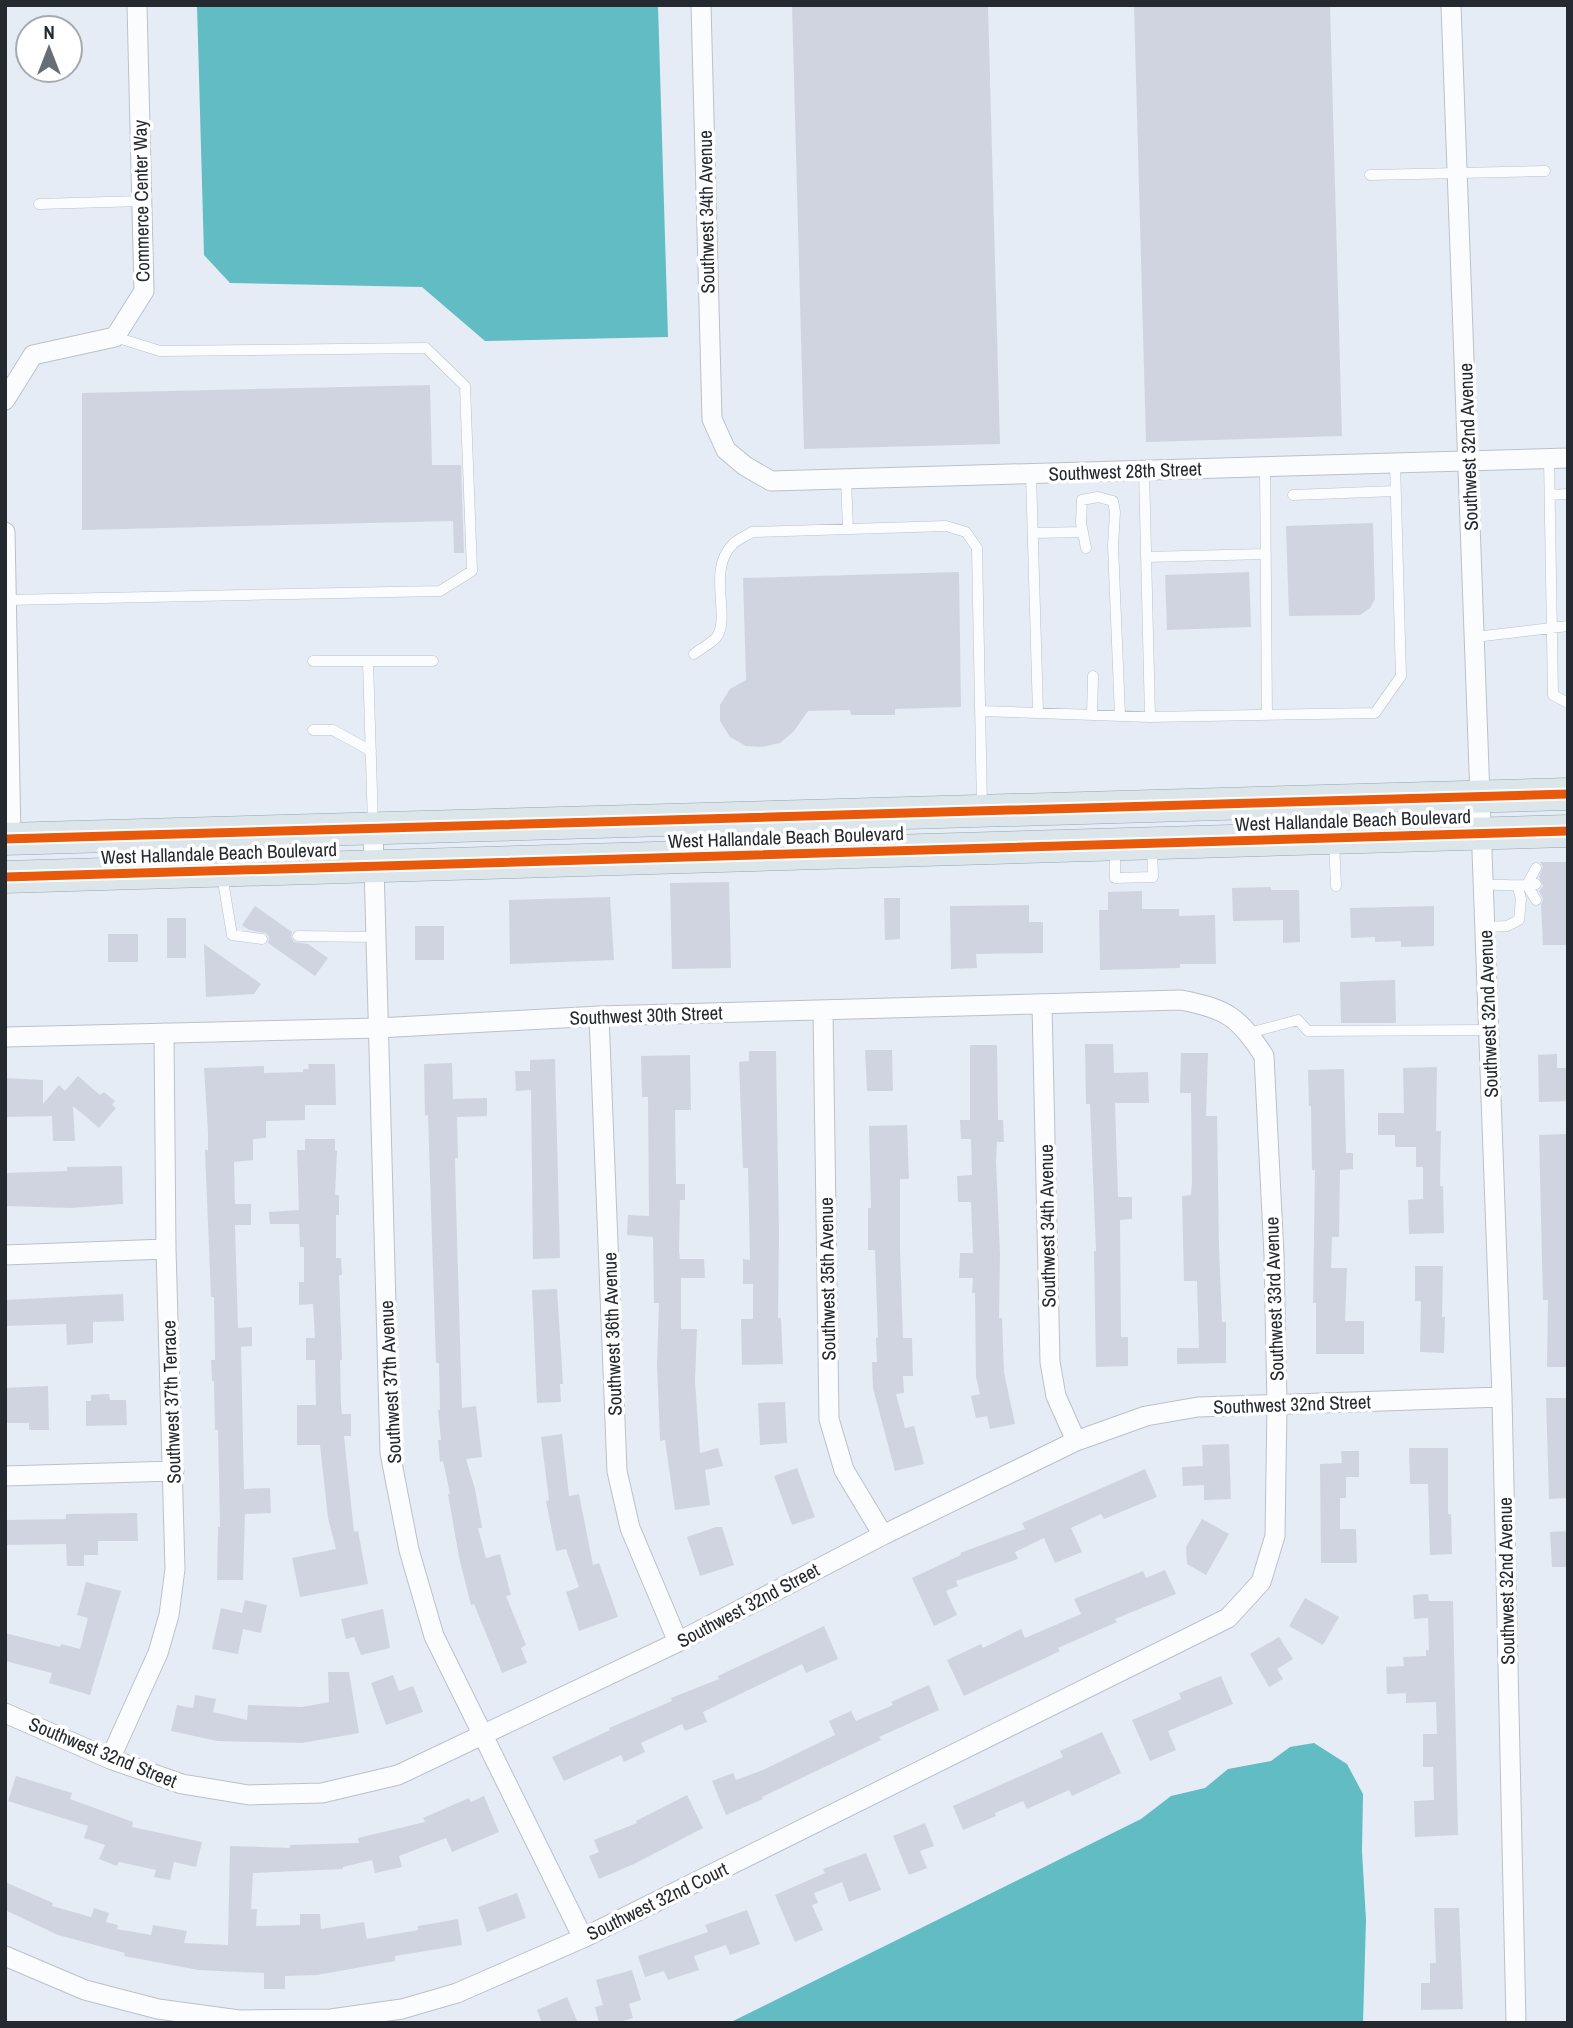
<svg xmlns="http://www.w3.org/2000/svg" width="1573" height="2028" font-family="'Archivo Narrow',sans-serif">
<style>
.water{fill:#61bcc4}
.building{fill:#d0d4e1}
.lines{fill:none;stroke-linecap:round;stroke-linejoin:round}
.lane-casing{stroke:#bbc1c8;stroke-width:11}
.street-casing{stroke:#bbc1c8;stroke-width:21}
.primary-casing{stroke:#92a6b0;stroke-width:33}
.lane{stroke:#fbfcfe;stroke-width:10}
.street{stroke:#fbfcfe;stroke-width:19}
.primary{stroke:#dce5ea;stroke-width:32}
.cycleway-casing{stroke:#fff;stroke-width:13}
.cycleway{stroke:#e8590c;stroke-width:9}
.labels{text-anchor:middle;dominant-baseline:central;stroke-width:7;stroke-linejoin:round;paint-order:stroke}
.street-label{font-size:19px;fill:#242a30;stroke:#fff}
</style>
<rect width="100%" height="100%" fill="#e5ecf6"/>
<path class="water" d="M 197,5 L 658,5 L 668,337 L 485,341 L 422,287 L 230,283 L 204,255 Z
M 1314,1743 L 1347,1764 L 1363,1794 L 1362,1851 L 1366,1920 L 1363,2023 L 729,2023 L 1141,1819 L 1171,1796 L 1205,1788 L 1228,1769 L 1271,1761 L 1290,1747 Z"/>
<path class="building" d="M 792,5 L 988,5 L 1000,444 L 804,449 Z
M 1134,5 L 1330,5 L 1342,436 L 1146,442 Z
M 430,385 L 432,465 L 461,465 L 464,553 L 454,553 L 453,521 L 82,530 L 82,393 Z
M 1373,523 L 1375,599 L 1370,608 L 1360,615 L 1289,616 L 1286,526 Z
M 959,572 L 961,707 L 895,709 L 895,715 L 851,715 L 850,710 L 808,711 L 794,731 L 780,743 L 762,747 L 746,746 L 730,737 L 720,721 L 720,705 L 730,689 L 746,680 L 743,578 Z
M 1249,572 L 1251,627 L 1167,630 L 1165,575 Z
M 1540,862 L 1568,862 L 1568,945 L 1543,945 L 1541,905 L 1543,899 L 1539,891 L 1543,886 L 1539,877 L 1543,867 Z
M 729,882 L 731,968 L 672,969 L 670,883 Z
M 1271,887 L 1271,890 L 1299,890 L 1300,942 L 1283,943 L 1283,920 L 1233,921 L 1232,888 Z
M 1142,891 L 1142,909 L 1179,909 L 1179,916 L 1215,915 L 1216,964 L 1180,964 L 1180,968 L 1100,970 L 1099,910 L 1108,910 L 1108,892 Z
M 610,897 L 614,960 L 510,964 L 509,900 Z
M 884,898 L 900,898 L 900,939 L 885,940 Z
M 1029,905 L 1029,922 L 1043,922 L 1043,953 L 976,954 L 977,968 L 951,969 L 950,906 Z
M 255,906 L 292,932 L 291,937 L 294,942 L 308,944 L 328,958 L 315,976 L 268,943 L 269,937 L 266,933 L 249,930 L 242,925 Z
M 1434,906 L 1434,946 L 1401,947 L 1401,941 L 1375,942 L 1375,937 L 1351,938 L 1350,908 Z
M 167,918 L 186,918 L 186,958 L 167,958 Z
M 415,926 L 444,926 L 444,960 L 415,960 Z
M 108,934 L 138,934 L 138,962 L 108,962 Z
M 204,944 L 261,984 L 254,994 L 206,997 Z
M 1395,980 L 1396,1023 L 1341,1023 L 1340,982 Z
M 1085,1044 L 1113,1044 L 1114,1073 L 1148,1072 L 1149,1103 L 1115,1103 L 1118,1197 L 1132,1197 L 1132,1219 L 1120,1220 L 1121,1337 L 1128,1337 L 1128,1366 L 1096,1367 L 1094,1251 L 1096,1251 L 1090,1104 L 1086,1104 Z
M 970,1045 L 997,1045 L 998,1120 L 1003,1120 L 1004,1142 L 997,1142 L 996,1161 L 1000,1254 L 999,1318 L 1002,1318 L 1004,1372 L 1015,1424 L 990,1429 L 987,1416 L 976,1418 L 971,1396 L 980,1394 L 976,1377 L 975,1293 L 972,1293 L 973,1278 L 959,1278 L 960,1253 L 973,1253 L 971,1202 L 958,1202 L 957,1176 L 972,1175 L 971,1139 L 961,1139 L 960,1120 L 970,1120 Z
M 865,1050 L 892,1050 L 893,1091 L 867,1091 Z
M 749,1051 L 776,1051 L 779,1233 L 778,1318 L 781,1318 L 783,1364 L 742,1365 L 741,1319 L 753,1319 L 753,1284 L 743,1284 L 743,1259 L 750,1260 L 748,1168 L 743,1168 L 739,1062 L 749,1061 Z
M 1181,1053 L 1208,1053 L 1206,1116 L 1217,1116 L 1219,1248 L 1222,1322 L 1226,1322 L 1226,1363 L 1177,1364 L 1177,1348 L 1199,1348 L 1197,1281 L 1184,1281 L 1182,1196 L 1191,1195 L 1192,1181 L 1191,1093 L 1180,1093 Z
M 1557,1054 L 1557,1068 L 1568,1068 L 1568,1101 L 1539,1102 L 1538,1055 Z
M 690,1055 L 691,1110 L 675,1110 L 676,1184 L 685,1184 L 685,1200 L 680,1200 L 679,1251 L 680,1259 L 704,1259 L 705,1278 L 681,1278 L 681,1329 L 697,1329 L 695,1381 L 700,1453 L 718,1448 L 723,1466 L 705,1470 L 710,1505 L 675,1510 L 665,1440 L 660,1441 L 657,1364 L 659,1303 L 654,1303 L 653,1237 L 627,1235 L 628,1215 L 649,1216 L 648,1097 L 642,1097 L 641,1056 Z
M 555,1059 L 560,1258 L 533,1259 L 531,1090 L 516,1091 L 515,1071 L 530,1071 L 530,1060 Z
M 452,1063 L 453,1099 L 487,1098 L 487,1116 L 457,1117 L 458,1158 L 455,1158 L 456,1203 L 462,1408 L 476,1406 L 482,1457 L 466,1459 L 475,1489 L 482,1528 L 478,1528 L 486,1558 L 500,1554 L 511,1595 L 506,1596 L 526,1645 L 521,1648 L 527,1663 L 502,1673 L 474,1604 L 471,1605 L 459,1557 L 448,1494 L 450,1494 L 443,1461 L 440,1462 L 438,1440 L 441,1440 L 438,1410 L 440,1410 L 439,1363 L 436,1363 L 428,1115 L 425,1116 L 424,1064 Z
M 308,1064 L 335,1064 L 336,1105 L 305,1105 L 305,1120 L 266,1121 L 266,1138 L 253,1139 L 253,1160 L 234,1162 L 235,1204 L 251,1204 L 251,1225 L 235,1225 L 238,1328 L 252,1327 L 252,1346 L 241,1347 L 244,1489 L 270,1488 L 271,1513 L 245,1514 L 243,1580 L 217,1580 L 218,1527 L 220,1527 L 218,1430 L 215,1430 L 214,1381 L 212,1381 L 211,1360 L 215,1360 L 214,1297 L 211,1297 L 205,1150 L 208,1150 L 208,1132 L 204,1068 L 264,1066 L 264,1073 L 303,1072 L 303,1069 L 309,1069 Z
M 1437,1067 L 1436,1131 L 1441,1131 L 1440,1186 L 1443,1186 L 1444,1233 L 1409,1234 L 1408,1200 L 1423,1199 L 1423,1167 L 1416,1167 L 1416,1147 L 1395,1147 L 1395,1135 L 1378,1135 L 1378,1113 L 1404,1113 L 1403,1068 Z
M 1344,1069 L 1346,1153 L 1353,1153 L 1353,1169 L 1340,1170 L 1339,1237 L 1332,1237 L 1331,1268 L 1347,1268 L 1345,1321 L 1364,1321 L 1364,1354 L 1316,1354 L 1316,1303 L 1313,1303 L 1315,1170 L 1312,1170 L 1311,1106 L 1309,1106 L 1308,1070 Z
M 78,1076 L 100,1095 L 104,1092 L 115,1101 L 112,1105 L 116,1108 L 99,1128 L 73,1106 L 75,1141 L 53,1141 L 52,1116 L 5,1117 L 5,1078 L 43,1080 L 43,1104 L 59,1085 L 65,1091 Z
M 907,1125 L 909,1179 L 900,1179 L 900,1250 L 903,1338 L 912,1338 L 913,1376 L 903,1376 L 904,1393 L 896,1394 L 905,1428 L 914,1426 L 924,1464 L 895,1471 L 873,1388 L 872,1362 L 877,1362 L 876,1338 L 878,1338 L 875,1250 L 868,1250 L 868,1208 L 871,1208 L 869,1126 Z
M 1568,1134 L 1568,1367 L 1547,1367 L 1548,1300 L 1543,1300 L 1539,1135 Z
M 305,1139 L 335,1139 L 335,1151 L 337,1151 L 335,1195 L 339,1195 L 339,1215 L 336,1215 L 336,1258 L 341,1258 L 342,1275 L 339,1275 L 342,1360 L 340,1360 L 341,1405 L 342,1414 L 351,1414 L 351,1436 L 344,1436 L 354,1532 L 358,1531 L 368,1584 L 300,1597 L 292,1558 L 336,1549 L 328,1518 L 320,1445 L 297,1445 L 297,1405 L 316,1405 L 315,1360 L 306,1360 L 306,1338 L 315,1338 L 313,1304 L 299,1305 L 299,1282 L 304,1282 L 304,1247 L 300,1247 L 299,1224 L 270,1224 L 269,1212 L 299,1210 L 297,1150 L 305,1150 Z
M 122,1166 L 123,1204 L 71,1208 L 6,1206 L 6,1173 L 67,1171 L 67,1167 Z
M 1415,1266 L 1443,1266 L 1442,1317 L 1445,1317 L 1444,1353 L 1420,1352 L 1421,1301 L 1415,1301 Z
M 557,1289 L 563,1384 L 560,1384 L 561,1402 L 537,1403 L 532,1290 Z
M 123,1294 L 124,1321 L 93,1322 L 93,1343 L 67,1345 L 66,1324 L 5,1326 L 5,1300 Z
M 48,1386 L 49,1430 L 29,1430 L 29,1423 L 5,1423 L 5,1388 Z
M 109,1394 L 110,1400 L 126,1400 L 127,1425 L 86,1426 L 86,1401 L 91,1401 L 91,1395 Z
M 1546,1398 L 1568,1398 L 1568,1498 L 1549,1499 Z
M 785,1402 L 787,1443 L 760,1445 L 758,1403 Z
M 562,1434 L 569,1496 L 579,1494 L 593,1565 L 599,1563 L 618,1617 L 579,1631 L 566,1592 L 579,1587 L 566,1549 L 556,1551 L 546,1501 L 549,1500 L 541,1437 Z
M 1229,1444 L 1231,1499 L 1204,1500 L 1204,1485 L 1183,1486 L 1182,1467 L 1203,1466 L 1202,1445 Z
M 1409,1448 L 1448,1448 L 1448,1514 L 1451,1514 L 1452,1554 L 1430,1555 L 1428,1484 L 1410,1484 Z
M 1341,1451 L 1359,1451 L 1359,1477 L 1346,1477 L 1346,1498 L 1340,1498 L 1340,1529 L 1356,1529 L 1357,1563 L 1321,1563 L 1320,1464 L 1342,1463 Z
M 797,1468 L 815,1517 L 792,1525 L 774,1476 Z
M 1145,1469 L 1157,1497 L 1104,1519 L 1101,1514 L 1071,1528 L 1082,1552 L 1055,1563 L 1044,1538 L 1015,1552 L 1018,1559 L 956,1581 L 958,1586 L 946,1591 L 957,1615 L 934,1626 L 912,1578 L 961,1555 L 960,1553 L 1025,1529 L 1022,1523 Z
M 137,1513 L 138,1541 L 98,1541 L 98,1555 L 84,1555 L 84,1566 L 67,1566 L 66,1544 L 5,1545 L 5,1520 L 66,1519 L 66,1514 Z
M 1202,1519 L 1229,1534 L 1206,1575 L 1187,1564 L 1186,1547 Z
M 716,1527 L 722,1527 L 734,1565 L 700,1576 L 687,1537 Z
M 1568,1531 L 1568,1567 L 1552,1567 L 1550,1532 Z
M 1165,1570 L 1176,1594 L 1115,1619 L 1117,1622 L 1058,1648 L 1060,1651 L 964,1696 L 947,1660 L 981,1644 L 983,1648 L 1021,1629 L 1025,1638 L 1081,1614 L 1074,1599 L 1143,1571 L 1146,1578 Z
M 86,1582 L 121,1591 L 90,1695 L 49,1683 L 52,1673 L 5,1661 L 5,1633 L 60,1647 L 61,1644 L 80,1649 L 88,1618 L 77,1615 Z
M 1428,1594 L 1429,1601 L 1453,1601 L 1458,1835 L 1415,1837 L 1414,1801 L 1434,1800 L 1433,1767 L 1423,1767 L 1423,1734 L 1437,1734 L 1436,1702 L 1406,1703 L 1406,1693 L 1387,1694 L 1386,1667 L 1404,1666 L 1403,1657 L 1426,1656 L 1426,1650 L 1429,1650 L 1428,1618 L 1414,1619 L 1413,1595 Z
M 1305,1598 L 1339,1617 L 1323,1645 L 1289,1626 Z
M 245,1600 L 267,1605 L 261,1633 L 243,1629 L 238,1654 L 212,1649 L 221,1608 L 242,1613 Z
M 383,1609 L 390,1648 L 361,1655 L 354,1637 L 346,1639 L 341,1619 Z
M 824,1626 L 838,1659 L 806,1673 L 802,1664 L 703,1712 L 707,1722 L 685,1731 L 682,1724 L 641,1743 L 645,1752 L 624,1762 L 621,1755 L 564,1781 L 552,1757 L 610,1730 L 609,1728 L 672,1701 L 671,1698 L 719,1679 L 718,1676 Z
M 1279,1637 L 1293,1659 L 1277,1669 L 1283,1679 L 1269,1687 L 1250,1654 Z
M 328,1672 L 349,1672 L 359,1733 L 302,1743 L 217,1741 L 171,1731 L 177,1705 L 193,1708 L 195,1695 L 216,1699 L 213,1712 L 247,1720 L 248,1705 L 302,1707 L 329,1702 Z
M 393,1675 L 399,1691 L 413,1686 L 423,1712 L 386,1725 L 371,1683 Z
M 1221,1676 L 1233,1704 L 1168,1731 L 1176,1750 L 1150,1761 L 1132,1720 L 1181,1699 L 1179,1693 Z
M 929,1685 L 939,1710 L 879,1737 L 881,1740 L 762,1797 L 763,1799 L 726,1815 L 712,1781 L 733,1773 L 736,1780 L 765,1769 L 835,1735 L 829,1721 L 851,1711 L 856,1721 L 893,1705 L 891,1702 Z
M 1102,1732 L 1121,1773 L 1072,1796 L 1069,1790 L 1027,1809 L 1023,1801 L 995,1813 L 996,1816 L 963,1830 L 953,1806 L 1063,1757 L 1060,1751 Z
M 16,1776 L 72,1793 L 70,1799 L 133,1822 L 132,1827 L 202,1842 L 196,1867 L 174,1862 L 170,1880 L 154,1877 L 156,1870 L 119,1862 L 117,1866 L 99,1859 L 105,1845 L 84,1838 L 88,1826 L 8,1801 Z
M 687,1795 L 703,1828 L 636,1863 L 599,1879 L 589,1856 L 599,1852 L 594,1840 L 637,1823 L 636,1821 Z
M 484,1796 L 499,1832 L 452,1852 L 446,1838 L 399,1856 L 402,1867 L 375,1873 L 372,1860 L 343,1867 L 343,1869 L 253,1873 L 251,1909 L 257,1909 L 256,1926 L 300,1925 L 300,1914 L 320,1914 L 321,1929 L 364,1922 L 367,1939 L 418,1930 L 418,1926 L 458,1919 L 462,1945 L 395,1956 L 395,1961 L 317,1975 L 285,1976 L 285,1989 L 264,1989 L 264,1973 L 198,1970 L 124,1956 L 125,1953 L 58,1935 L 5,1910 L 5,1882 L 53,1903 L 52,1906 L 91,1917 L 94,1908 L 109,1913 L 106,1922 L 118,1925 L 117,1929 L 151,1935 L 153,1925 L 187,1931 L 184,1943 L 228,1945 L 230,1846 L 290,1848 L 290,1845 L 359,1843 L 358,1838 L 425,1822 L 423,1818 L 469,1798 L 471,1802 Z
M 925,1823 L 934,1846 L 920,1851 L 927,1868 L 909,1875 L 893,1836 Z
M 866,1853 L 881,1890 L 849,1902 L 842,1882 L 814,1893 L 818,1903 L 812,1905 L 823,1930 L 795,1942 L 775,1895 L 825,1873 L 823,1869 Z
M 517,1893 L 526,1918 L 487,1932 L 478,1907 Z
M 1434,1908 L 1459,1908 L 1463,2009 L 1421,2010 L 1421,1983 L 1430,1983 L 1430,1963 L 1436,1963 Z
M 747,1910 L 760,1944 L 730,1955 L 726,1945 L 694,1956 L 699,1970 L 668,1980 L 664,1971 L 645,1977 L 638,1956 L 708,1932 L 705,1925 Z
M 632,1970 L 641,2000 L 629,2004 L 633,2018 L 616,2023 L 599,2023 L 595,2007 L 603,2005 L 596,1980 Z
M 567,1997 L 578,2023 L 542,2023 L 537,2010 Z"/>
<g class="lines">
<g class="lane-casing">
<path id="lane" d="M 1370,175 L 1545,171
M 39,204 L 142,201
M 1549,459 L 1553,695 L 1568,703
M 1265,467 L 1267,715
M 1144,470 L 1150,717 L 1375,713 L 1401,676 L 1395,463
M 1031,474 L 1038,713
M 846,479 L 848,529
M 1293,495 L 1395,491
M 1550,495 L 1568,494
M 1033,533 L 1083,532
M 1086,548 L 1081,523 L 1082,500 L 1098,497 L 1113,501 L 1115,512 L 1113,546 L 1120,716
M 1146,557 L 1266,554
M 7,600 L 440,591 L 472,571 L 465,386 L 426,348 L 160,351 L 115,337
M 1475,637 L 1568,626
M 694,654 C 700,649 710,644 716,638 C 732,618 706,570 733,544 C 738,539 746,536 752,532 L 946,526 L 966,532 L 977,548 L 982,807
M 313,661 L 433,661
M 368,662 L 373,825
M 981,711 L 1150,717
M 1092,715 L 1093,676
M 313,730 L 333,730 L 371,751
M 1334,841 L 1336,886
M 1115,848 L 1115,878 L 1153,877 L 1152,847
M 222,875 L 232,935 L 262,939
M 1483,885 C 1502,884 1518,887 1536,884
M 1527,885 L 1536,868
M 1527,885 L 1536,900
M 1485,927 L 1507,926 L 1519,920 L 1521,899 L 1518,887
M 298,936 L 375,937
M 1249,1033 L 1298,1020 L 1308,1031 L 1489,1030"/>
</g>
<g class="street-casing">
<path id="street" d="M 701,5 L 712,419 L 726,450 L 745,466 L 771,481 L 1568,458
M 1451,5 L 1502,1397 L 1516,2023
M 5,400 L 33,355 L 115,337 L 144,291 L 137,5
M 5,532 L 11,839
M 373,829 L 390,1453 L 409,1550 L 434,1636 L 583,1938
M 1042,1005 L 1050,1362 L 1056,1396 L 1076,1441
M 823,1011 L 829,1419 L 844,1470 L 883,1535
M 599,1016 L 617,1471 L 630,1528 L 678,1642
M 5,1037 L 378,1028 L 599,1016 L 1181,1000 C 1227,1009 1239,1017 1264,1056 L 1274,1255 L 1277,1405 L 1275,1536 L 1261,1582 L 1228,1618 L 583,1938 L 457,1993 L 402,2009 L 331,2019 L 239,2020 L 158,2009 L 85,1990 L 5,1956
M 5,1255 L 166,1249
M 5,1476 L 174,1471
M 5,1713 L 110,1759 L 182,1784 L 249,1795 L 322,1793 L 398,1775 L 678,1642 L 883,1535 L 1076,1441 L 1146,1416 L 1198,1407 L 1502,1397
M 110,1759 L 158,1653 L 169,1615 L 175,1569 L 166,1249 L 164,1033"/>
</g>
<g class="primary-casing">
<path id="primary" d="M 5,839 L 1568,794
M 5,877 L 1568,831"/>
</g>
<use href="#lane" class="lane"/>
<use href="#street" class="street"/>
<use href="#primary" class="primary"/>
<g class="cycleway-casing">
<path id="cycleway" d="M 5,839 L 1568,794
M 5,877 L 1568,831"/>
</g>
<use href="#cycleway" class="cycleway"/>
</g>
<g class="labels">
<g class="street-label">
<text transform="translate(141 201) rotate(-91)">Commerce Center Way</text>
<text transform="translate(706 212) rotate(-91)">Southwest 34th Avenue</text>
<text transform="translate(1468 447) rotate(-92)">Southwest 32nd Avenue</text>
<text transform="translate(1125 471) rotate(-2)">Southwest 28th Street</text>
<text transform="translate(1353 820) rotate(-2)">West Hallandale Beach Boulevard</text>
<text transform="translate(786 837) rotate(-2)">West Hallandale Beach Boulevard</text>
<text transform="translate(219 853) rotate(-2)">West Hallandale Beach Boulevard</text>
<text transform="translate(1488 1014) rotate(-92)">Southwest 32nd Avenue</text>
<text transform="translate(646 1015) rotate(-2)">Southwest 30th Street</text>
<text transform="translate(1047 1226) rotate(-91)">Southwest 34th Avenue</text>
<text transform="translate(827 1279) rotate(-91)">Southwest 35th Avenue</text>
<text transform="translate(1274 1299) rotate(-92)">Southwest 33rd Avenue</text>
<text transform="translate(612 1334) rotate(-92)">Southwest 36th Avenue</text>
<text transform="translate(390 1382) rotate(-93)">Southwest 37th Avenue</text>
<text transform="translate(171 1402) rotate(-92)">Southwest 37th Terrace</text>
<text transform="translate(1292 1404) rotate(-2)">Southwest 32nd Street</text>
<text transform="translate(1506 1581) rotate(-91)">Southwest 32nd Avenue</text>
<text transform="translate(748 1605) rotate(-28)">Southwest 32nd Street</text>
<text transform="translate(103 1752) rotate(22)">Southwest 32nd Street</text>
<text transform="translate(657 1901) rotate(-26)">Southwest 32nd Court</text>
</g>
</g>
<rect width="1573" height="2028" fill="none" stroke="#242a30" stroke-width="14"/>
<g transform="translate(49 49)"><circle r="33" fill="#ffffff" stroke="#a7aaac" stroke-width="2"/>
<path d="M0-5L12 26L0 18L-12 26Z" fill="#686e75"/>
<text y="-10" font-size="19" font-weight="bold" text-anchor="middle" fill="#242a30">N</text>
</g>
</svg>
